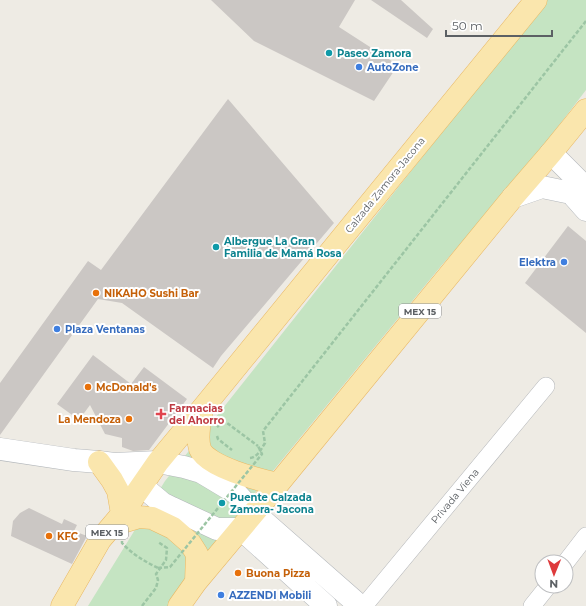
<svg xmlns="http://www.w3.org/2000/svg" width="586" height="606" font-family="Montserrat,sans-serif">
<style>
.green{fill:#c5e4c2}
.building{fill:#cbc7c4}
.lines{fill:none;stroke-linecap:round;stroke-linejoin:round}
.street-casing{stroke:#b5b7ba;stroke-width:18}
.secondary-casing{stroke:#b3b7bb;stroke-width:23}
.primary-casing{stroke:#e8b763;stroke-width:23}
.path{stroke:#9cc5a4;stroke-width:2.5;stroke-dasharray:4 2;stroke-linecap:butt}
.street{stroke:#fff;stroke-width:17}
.secondary{stroke:#fff;stroke-width:22}
.primary{stroke:#fae6ad;stroke-width:22}
.path-bridge{stroke:#9cc5a4;stroke-width:2.5;stroke-dasharray:4 2;stroke-linecap:butt}
.culture-dot{fill:#0f9aa8;stroke:#fff;stroke-width:1.5}
.shop-dot{fill:#3f7fe0;stroke:#fff;stroke-width:1.5}
.food-dot{fill:#e8710a;stroke:#fff;stroke-width:1.5}
.health-dot{fill:#e0444e;stroke:#fff;stroke-width:1.5}
.labels{text-anchor:middle;dominant-baseline:central;stroke-width:4;stroke-linejoin:round;paint-order:stroke}
.shield{fill:#fff;stroke:#8d9092;stroke-width:1}
.shield-label{font-size:9px;font-weight:bold;fill:#5c6064}
.culture-label{font-size:10px;font-weight:bold;fill:#0d838f;stroke:#fff;text-anchor:start}
.shop-label{font-size:10px;font-weight:bold;fill:#366cbe;stroke:#fff;text-anchor:start}
.street-label{font-size:10px;fill:#5c6064;stroke:#fff}
.food-label{font-size:10px;font-weight:bold;fill:#c56008;stroke:#fff;text-anchor:start}
.health-label{font-size:10px;font-weight:bold;fill:#be3a42;stroke:#fff;text-anchor:start}
</style>
<rect width="100%" height="100%" fill="#eeebe4"/>
<path class="green" d="M 547,0 L 586,0 L 586,90 L 547,141 L 537,157 L 441,266 L 254,494 L 233,526 L 170,606 L 88,606 L 165,481 Z"/>
<path class="building" d="M 211,0 L 355,0 L 339,27 L 398,65 L 374,101 L 254,41 Z
M 371,0 L 401,0 L 433,29 L 427,38 Z
M 228,99 L 334,223 L 221,356 L 213,368 L 122,303 L 98,299 L 0,435 L 0,383 L 88,261 L 101,270 Z
M 568,226 L 586,241 L 586,333 L 525,283 Z
M 93,355 L 131,384 L 144,367 L 187,399 L 149,450 L 133,451 L 122,447 L 122,438 L 105,434 L 90,405 L 79,420 L 57,404 Z
M 29,508 L 62,524 L 64,519 L 77,525 L 74,531 L 87,536 L 72,564 L 11,536 L 13,521 L 20,513 Z"/>
<g class="lines">
<g class="street-casing">
<path id="street" d="M 566,562 L 586,536
M 364,606 L 546,386
M 532,606 L 548,586"/>
</g>
<g class="secondary-casing">
<path id="secondary" d="M 551,153 L 586,188
M 513,197 L 542,187 L 571,193 L 586,210
M 0,449 L 74,460 L 99,462 L 114,464 L 158,462 L 184,467 L 201,472 L 236,493 L 253,512 L 360,606
M 126,474 L 142,486 L 162,503 L 172,508 L 217,529 L 241,529 L 326,606"/>
</g>
<g class="primary-casing">
<path id="primary" d="M 202,409 C 200,422 196,436 200,449 C 207,467 260,480 278,484
M 99,462 L 112,480 L 118,491 L 122,514
M 113,525 L 139,517 L 152,518 L 173,528 L 190,543 L 197,554 L 196,582
M 62,606 L 100,540 L 122,514 L 158,462 L 202,409 L 536,0
M 179,606 L 196,582 L 278,484 L 513,197 L 551,153 L 586,110"/>
</g>
<path class="path" d="M 217,427 L 221,423 L 227,423 L 258,446
M 217,436 L 218,439 L 232,450
M 250,458 C 258,457 261,449 265,443 L 263,431 L 586,21
M 122,541 L 122,543 C 132,554 144,561 158,568
M 142,606 L 156,588 L 158,580 L 156,574 L 166,560 L 167,548 L 158,542"/>
<use href="#street" class="street"/>
<use href="#secondary" class="secondary"/>
<use href="#primary" class="primary"/>
<path class="path-bridge" d="M 158,568 L 170,567 L 262,454 L 258,446"/>
</g>
<g class="culture-dot">
<circle cx="329" cy="53" r="4"/>
<circle cx="216" cy="247" r="4"/>
<circle cx="222" cy="503" r="4"/>
</g>
<g class="shop-dot">
<circle cx="359" cy="67" r="4"/>
<circle cx="564" cy="262" r="4"/>
<circle cx="57" cy="329" r="4"/>
<circle cx="221" cy="595" r="4"/>
</g>
<g class="food-dot">
<circle cx="96" cy="293" r="4"/>
<circle cx="88" cy="387" r="4"/>
<circle cx="129" cy="419" r="4"/>
<circle cx="49" cy="536" r="4"/>
<circle cx="238" cy="573" r="4"/>
</g>
<path class="health-dot" d="M159 408h4v4h4v4h-4v4h-4v-4h-4v-4h4z"/>
<g class="labels">
<g class="shield">
<rect x="399" y="304" width="42" height="14" rx="3"/>
<rect x="86" y="525" width="42" height="14" rx="3"/>
</g>
<g class="shield-label">
<text x="420" y="311">MEX 15</text>
<text x="107" y="532">MEX 15</text>
</g>
<g class="culture-label">
<text x="337" y="53">Paseo Zamora</text>
<text x="224" y="241">Albergue La Gran<tspan x="224" dy="12">Familia de Mamá Rosa</tspan></text>
<text x="230" y="497">Puente Calzada<tspan x="230" dy="12">Zamora- Jacona</tspan></text>
</g>
<g class="shop-label">
<text x="367" y="67">AutoZone</text>
<text x="556" y="262" text-anchor="end">Elektra</text>
<text x="65" y="329">Plaza Ventanas</text>
<text x="229" y="595">AZZENDI Mobili</text>
</g>
<g class="street-label">
<text transform="translate(385 185) rotate(-51)">Calzada Zamora-Jacona</text>
<text transform="translate(455 496) rotate(-50)">Privada Viena</text>
</g>
<g class="food-label">
<text x="104" y="293">NIKAHO Sushi Bar</text>
<text x="96" y="387">McDonald's</text>
<text x="121" y="419" text-anchor="end">La Mendoza</text>
<text x="57" y="536">KFC</text>
<text x="246" y="573">Buona Pizza</text>
</g>
<g class="health-label">
<text x="169" y="408">Farmacias<tspan x="169" dy="12">del Ahorro</tspan></text>
</g>
</g>
<g transform="translate(554 574) rotate(181)"><circle r="19" fill="#ffffff" stroke="#bebfc1"/>
<path d="M0-3L7 15L0 10L-7 15Z" fill="#de3a3c"/>
<text y="-6" font-size="11" font-weight="bold" text-anchor="middle" fill="#5c6064">N</text>
</g>
<path d="M446 30v6h106v-6" fill="none" stroke="#5c6064" stroke-width="2"/>
<text x="452" y="30" font-size="12" fill="#5c6064" stroke="#ffffff" stroke-width="3" paint-order="stroke">50 m</text>
</svg>
